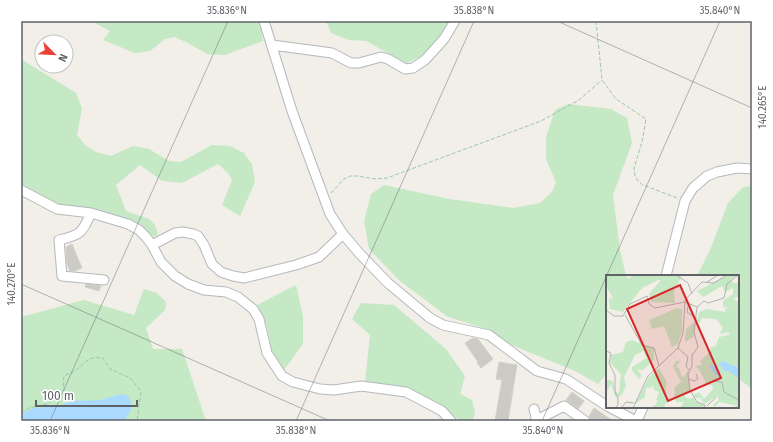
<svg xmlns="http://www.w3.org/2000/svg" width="773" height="442" font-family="'Fira Sans',sans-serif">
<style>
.green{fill:#c5e8c5}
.water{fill:#aadaff}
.building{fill:#cccac5;stroke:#d6d1c6}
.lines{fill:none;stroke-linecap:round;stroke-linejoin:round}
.minor-casing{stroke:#b5b8bc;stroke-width:11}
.path{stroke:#9cc7a9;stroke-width:1;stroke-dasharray:4 2;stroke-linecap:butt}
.minor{stroke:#fff;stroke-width:9}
.ticks{fill:none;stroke:#5f6368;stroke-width:1;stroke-opacity:0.45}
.inset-road{fill:none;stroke:#b3b3b1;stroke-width:1}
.view{fill:#d62828;fill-opacity:0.15;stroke:#d62828;stroke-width:2}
.inset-edge{fill:none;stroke:#5f6368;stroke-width:2}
.neatline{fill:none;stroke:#5f6368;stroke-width:1.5}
.ticks-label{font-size:10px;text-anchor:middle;fill:#5f6368}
</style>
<rect width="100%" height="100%" fill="#f1efe8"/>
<path class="green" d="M 91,21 L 260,21 L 263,41 L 225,55 L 207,54 L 186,42 L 174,37 L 165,39 L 150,51 L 135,53 L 103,40 L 110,31 Z
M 326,21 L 450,21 C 438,43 431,54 406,63 L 366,41 L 349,40 L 331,33 Z
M 21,59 L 76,93 L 82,108 L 77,135 L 85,145 L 96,152 L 111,156 L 133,146 L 149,149 L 169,161 L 181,162 L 212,145 L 230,146 L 244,153 L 252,164 L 255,182 L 240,216 L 222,205 L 232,180 L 228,173 L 218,164 L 182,183 L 162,181 L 140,165 L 116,185 L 126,211 L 149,219 L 155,225 L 158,235 L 152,237 L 140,224 L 113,214 L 58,204 L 21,184 Z
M 568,104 L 611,109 L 627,118 L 632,143 L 613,195 L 620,250 L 626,276 L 607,276 L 607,373 L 598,384 L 573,370 L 509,344 L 490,330 L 448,317 L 400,281 L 369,249 L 364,221 L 371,194 L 384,185 L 449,199 L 513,208 L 540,203 L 552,192 L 556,182 L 546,159 L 546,137 L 555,110 Z
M 752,186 L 752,389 L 738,378 L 738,276 L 697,276 L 710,250 L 728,203 L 743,187 Z
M 296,285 L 303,316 L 303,344 L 284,370 L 272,352 L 267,326 L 257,305 Z
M 144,289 L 157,293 L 166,302 L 165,310 L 146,328 L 153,349 L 182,349 L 206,421 L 21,421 L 21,317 L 84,300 L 134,315 Z
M 361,303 L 394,305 L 446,349 L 465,376 L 460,394 L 472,400 L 475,413 L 473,421 L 461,421 L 455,417 L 444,407 L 408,390 L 365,382 L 370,335 L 352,319 Z"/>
<path class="water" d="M 122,394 L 128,396 C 134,406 131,412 124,421 L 21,421 L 21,416 L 25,412 L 34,408 L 60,406 L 70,401 L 100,400 Z"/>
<path class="building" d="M 72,244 L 82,268 L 75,271 L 70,271 L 67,264 L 66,247 Z
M 86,284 L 101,286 L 99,291 L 85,287 Z
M 473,338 L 478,339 L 493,359 L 481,368 L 477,363 L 478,362 L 465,343 Z
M 499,362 L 517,365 L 508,421 L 495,421 L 502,380 L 496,379 Z
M 572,392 L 584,401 L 578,409 L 566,400 Z
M 594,408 L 613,421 L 591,421 L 589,416 Z"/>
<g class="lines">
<g class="minor-casing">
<path id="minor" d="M 264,21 L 292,111 L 330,214 L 343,234 L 359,253 L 388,283 L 430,318 L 443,325 L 489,335 L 537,371 L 566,379 L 607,406
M 272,45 L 332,53 L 351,63 L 359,63 L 381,57 L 388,59 L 405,69 L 413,68 L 425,60 L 444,39 L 455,21
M 21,190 L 57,209 L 91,213 L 128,224 L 139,230 L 146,237 L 152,245 L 161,262 L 175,276 L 188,284 L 204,290 L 226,292 L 238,297 L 253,309 L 259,319 L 267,353 L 282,376 L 293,382 L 320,389 L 334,390 L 361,386 L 406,392 L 442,411 L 451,421
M 91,213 C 82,233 81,235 59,240 L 62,276 L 104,280
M 152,245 L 175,233 L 183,232 L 193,234 L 198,236 L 204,245 L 212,264 L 221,272 L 233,276 L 244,278 L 296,265 L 319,257 L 343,234
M 666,276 L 685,201 L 693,188 L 707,176 L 717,172 L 737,168 L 752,169
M 609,407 L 636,421
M 534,409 L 537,421
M 535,421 L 564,406 L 585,421
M 637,421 L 643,407"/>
</g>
<path class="path" d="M 596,21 L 602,80 L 616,99 L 646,119 L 642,142 L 634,168 L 635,176 L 638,181 L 643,185 L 677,198
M 331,193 L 344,179 L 350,176 L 357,176 L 376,179 L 387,178 L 541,121 L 579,100 L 602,80
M 21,413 L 29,408 L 47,404 L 63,393 L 64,390 L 63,382 L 64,376 C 67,374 70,374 73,372 C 85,365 87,355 103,358 L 110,369 L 130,378 L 141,391 L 137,421"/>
<use href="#minor" class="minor"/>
</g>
<path class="ticks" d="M 557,21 L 752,108M 21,284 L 330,421M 50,421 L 228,21M 296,421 L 474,21M 542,421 L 720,21"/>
<g transform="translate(606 275)">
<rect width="133" height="133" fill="#f1efe8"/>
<path d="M 0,0 L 18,0 L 23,4 L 26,0 L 76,0 L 68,17 L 69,28 L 45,27 L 43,19 L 55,5 L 52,5 L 36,13 L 17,37 L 4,34 L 3,24 L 7,23 L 0,11 ZM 122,0 L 131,0 L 125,4 L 127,8 L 133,8 L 133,21 L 127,24 L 133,27 L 133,131 L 113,127 L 108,133 L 108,129 L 113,125 L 111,121 L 98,129 L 95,123 L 90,123 L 88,120 L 93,117 L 98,124 L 107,114 L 106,110 L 100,109 L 93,94 L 89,92 L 96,89 L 94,86 L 104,77 L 105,72 L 110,71 L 113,62 L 123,60 L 123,57 L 113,59 L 117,53 L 110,44 L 96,43 L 94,48 L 91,47 L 93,37 L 101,34 L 120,37 L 119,34 L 124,33 L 117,32 L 117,26 L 127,19 L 127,13 L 119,17 L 116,11 L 97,22 L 91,16 ZM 71,33 L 76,34 L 76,56 L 72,69 L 66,72 L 58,51 L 46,54 L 43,45 ZM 88,47 L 88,62 L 79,67 L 80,54 ZM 26,65 L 48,74 L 48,85 L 37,95 L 31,94 L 36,101 L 33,104 L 26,95 L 26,92 L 42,82 L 39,81 L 38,76 L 29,80 L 18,102 L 20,111 L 16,119 L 13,122 L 9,121 L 5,109 L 0,118 L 0,106 L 3,105 L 8,107 L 9,117 L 13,118 L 15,99 L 4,88 L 5,80 L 17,77 L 20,67 ZM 70,86 L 75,86 L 70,91 L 74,95 L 75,101 L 78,102 L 82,95 L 84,117 L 79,119 L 79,122 L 84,124 L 88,122 L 90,127 L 98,130 L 98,133 L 74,133 L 78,127 L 71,127 L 68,123 L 69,112 L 75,107 L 67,91 ZM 53,93 L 61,107 L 59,119 L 62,126 L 58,131 L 60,133 L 42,133 L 48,131 L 52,126 L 50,125 L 53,117 L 48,115 L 47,110 L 45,113 L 40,113 L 39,122 L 29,129 L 43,102 Z" fill="#c5e8c5"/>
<path d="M 117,86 L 133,93 L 133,103 L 122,96 L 118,96 L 114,90 L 111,91 L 113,101 L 109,100 L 103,90 L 110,91 Z" fill="#aadaff"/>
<path class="inset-road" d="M 70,0 L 82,8 L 86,19M 101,7 L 112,0M 79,27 L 91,32M 82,31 L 81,37 L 91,44M 91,32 L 88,57 L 92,72 L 86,80 L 86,91 L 82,99 L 84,115 L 91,127 L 99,130 L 98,133M 91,32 L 98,26 L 102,28 L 118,23 L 121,9 L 132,0M 0,35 L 8,41 L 17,41 L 24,29 L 41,21 L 43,29 L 49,33 L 79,27M 19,40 L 36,70 L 48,73 L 53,91M 72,73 L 82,82 L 80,91 L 83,95M 0,76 L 5,78 L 3,88 L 9,100 L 9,116 L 12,124 L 12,130 L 9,133M 83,104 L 88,106 L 92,104 L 90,99M 108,106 L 116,107 L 118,117 L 133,125M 101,131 L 110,122M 16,132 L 20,127 L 28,128M 27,133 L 42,101 L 72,73 L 77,58 L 79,25 L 96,7 L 108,8 L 121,0M 121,133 L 133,132"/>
<path class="view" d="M 74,10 L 115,103 L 62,126 L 21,34 Z"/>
<rect width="133" height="133" class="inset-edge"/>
</g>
<rect width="773" height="442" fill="none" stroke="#ffffff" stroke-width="44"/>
<g transform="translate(54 54) rotate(114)"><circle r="19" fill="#ffffff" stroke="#bfc1c3"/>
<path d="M0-3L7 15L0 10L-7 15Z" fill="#ea4335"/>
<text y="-6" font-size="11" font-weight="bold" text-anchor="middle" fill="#5f6368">N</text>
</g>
<path d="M36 400v6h101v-6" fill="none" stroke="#5f6368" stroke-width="2"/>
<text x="42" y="400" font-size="12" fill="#5f6368" stroke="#ffffff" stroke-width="3" paint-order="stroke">100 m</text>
<rect x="22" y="22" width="729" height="398" class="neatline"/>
<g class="ticks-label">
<text x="227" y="14">35.836°N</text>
<text x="474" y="14">35.838°N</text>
<text x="720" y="14">35.840°N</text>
<text transform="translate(762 107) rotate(-90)" y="4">140.265°E</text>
<text transform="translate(11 284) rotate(-90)" y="4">140.270°E</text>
<text x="50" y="434">35.836°N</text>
<text x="296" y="434">35.838°N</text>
<text x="543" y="434">35.840°N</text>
</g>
</svg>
